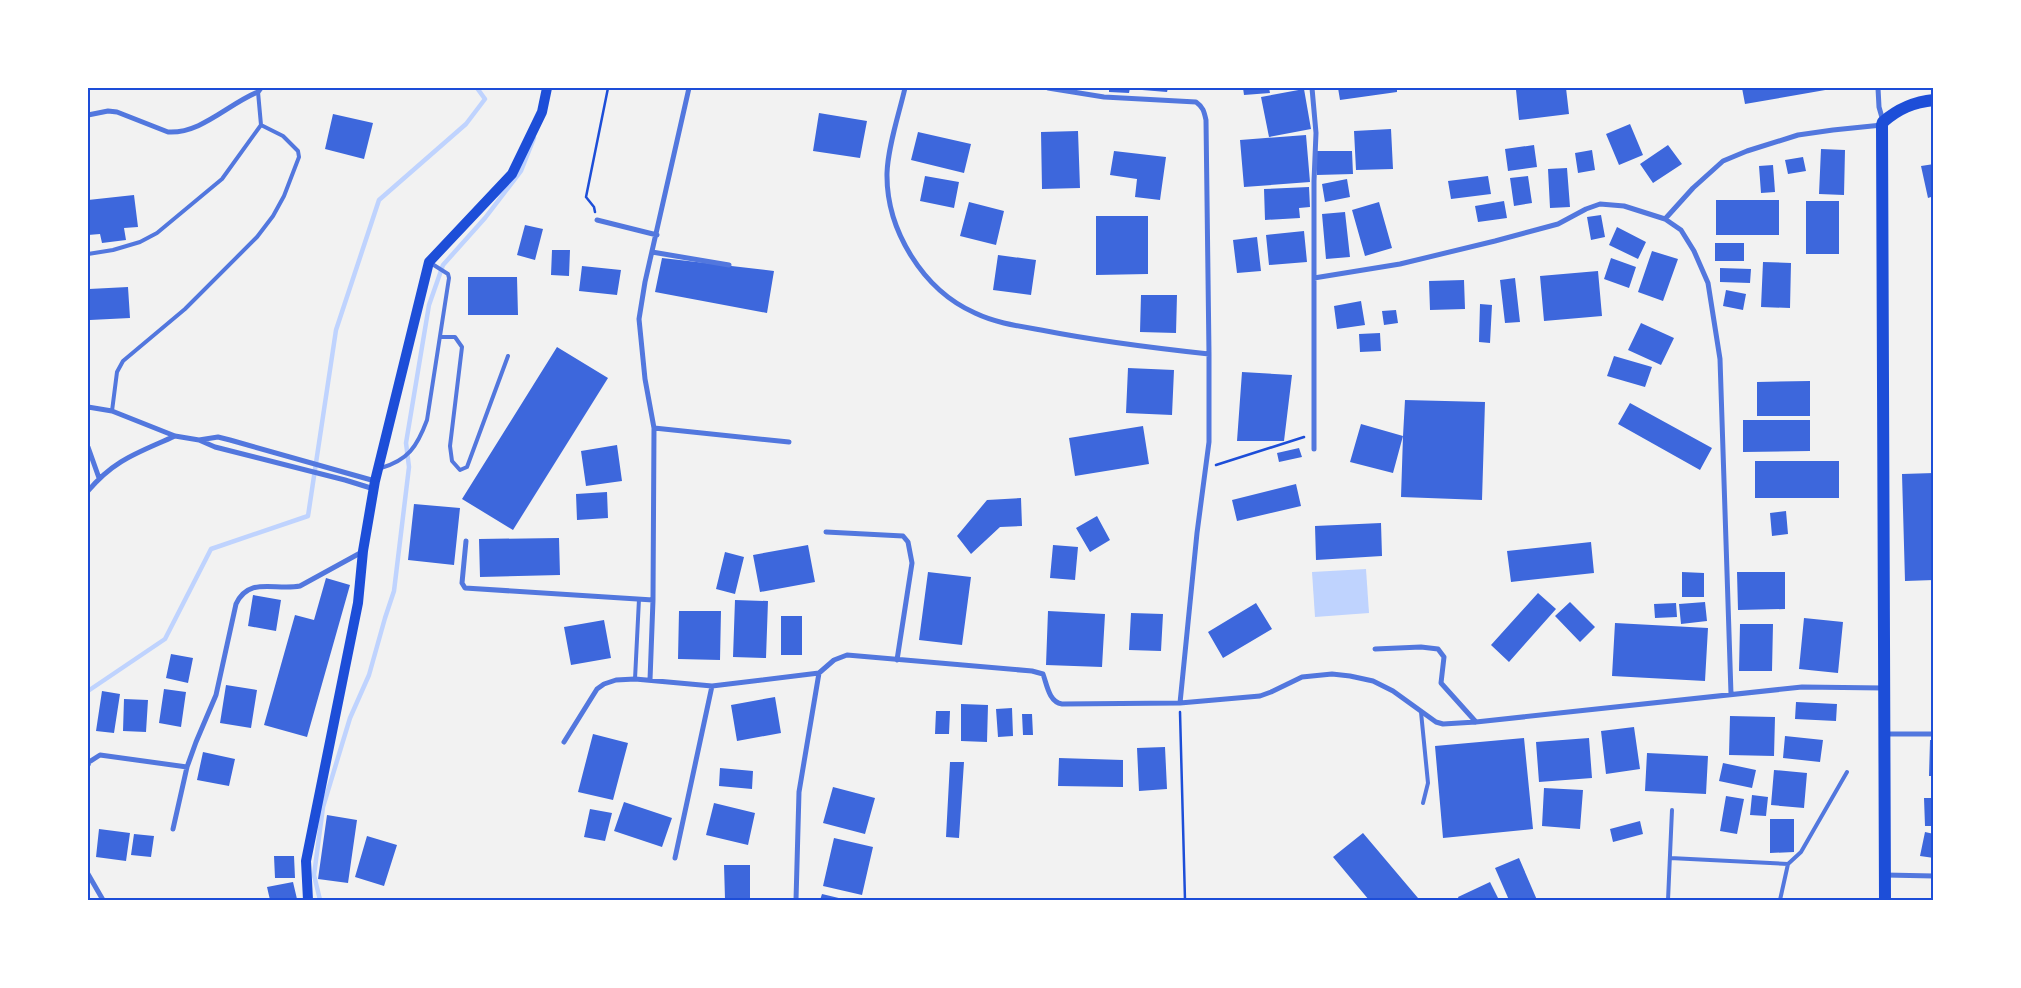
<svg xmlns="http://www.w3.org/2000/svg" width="2021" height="988" font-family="'Fira Sans Condensed',sans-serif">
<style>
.water{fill:#bfd3fe}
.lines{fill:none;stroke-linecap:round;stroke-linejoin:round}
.stream{stroke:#bfd3fe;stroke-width:4.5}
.building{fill:#3d67dc}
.path{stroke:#1d4ed8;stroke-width:2.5}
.service{stroke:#5277de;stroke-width:4}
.minor{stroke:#5277de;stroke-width:5}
.secondary{stroke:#1d4ed8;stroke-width:10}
.primary{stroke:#1d4ed8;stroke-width:12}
.neatline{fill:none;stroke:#1d4ed8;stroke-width:2}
</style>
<rect width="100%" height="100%" fill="#f2f2f2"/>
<path class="water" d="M 1366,569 L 1369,613 L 1315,617 L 1312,572 Z"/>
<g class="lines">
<path class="stream" d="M 88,691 L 165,639 L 211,549 L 308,516 L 336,330 L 379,200 L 466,124 L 485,99 L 477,88
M 320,900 L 314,875 L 323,807 L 350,718 L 369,675 L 385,618 L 394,591 L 409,467 L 406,443 L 429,305 L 443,265 L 485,218 L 521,171 L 534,138"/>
</g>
<path class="building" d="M 1109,88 L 1130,88 L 1129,93 L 1109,92 Z
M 1142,88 L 1168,88 L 1167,92 L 1142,90 Z
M 1243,88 L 1269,88 L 1270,93 L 1244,95 Z
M 1338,88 L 1397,88 L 1397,92 L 1340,100 Z
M 1536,88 L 1566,88 L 1569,114 L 1519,120 L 1516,90 Z
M 1742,88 L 1831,88 L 1831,89 L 1745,104 Z
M 1304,89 L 1311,129 L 1269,137 L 1261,97 Z
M 819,113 L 867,121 L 860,158 L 813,151 Z
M 333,114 L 373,123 L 364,159 L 325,149 Z
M 1630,124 L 1643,155 L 1619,165 L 1606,134 Z
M 1391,129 L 1393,169 L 1356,170 L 1354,131 Z
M 1078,131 L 1080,188 L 1042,189 L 1041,132 Z
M 918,132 L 971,144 L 964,173 L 911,160 Z
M 1306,135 L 1310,182 L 1244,187 L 1240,140 Z
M 1534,145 L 1537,167 L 1508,171 L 1505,149 Z
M 1668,145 L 1682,164 L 1653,183 L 1640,164 Z
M 1821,149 L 1845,150 L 1844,195 L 1819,194 Z
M 1592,150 L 1595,170 L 1578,173 L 1575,153 Z
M 1114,151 L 1166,157 L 1160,200 L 1135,197 L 1137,179 L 1110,175 Z
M 1316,151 L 1352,151 L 1353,174 L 1317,175 Z
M 1803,157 L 1806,171 L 1788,174 L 1785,160 Z
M 1934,164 L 1934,196 L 1928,198 L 1921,166 Z
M 1773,165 L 1775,192 L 1761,193 L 1759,166 Z
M 1567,168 L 1570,207 L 1550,208 L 1548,169 Z
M 925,176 L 959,182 L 954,208 L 920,201 Z
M 1488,176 L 1491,194 L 1451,199 L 1448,181 Z
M 1528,176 L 1532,203 L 1514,206 L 1510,178 Z
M 1347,179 L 1350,197 L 1325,202 L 1322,184 Z
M 1309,187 L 1310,207 L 1299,208 L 1300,218 L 1265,220 L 1264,189 Z
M 134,195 L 138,227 L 124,228 L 126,240 L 102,243 L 100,234 L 88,235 L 88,200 Z
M 1716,200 L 1779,200 L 1779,235 L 1716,235 Z
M 1504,201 L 1507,218 L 1478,222 L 1475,206 Z
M 1806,201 L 1839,201 L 1839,254 L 1806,254 Z
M 969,202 L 1004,211 L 996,245 L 960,236 Z
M 1379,202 L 1392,248 L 1365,256 L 1352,210 Z
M 1345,212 L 1350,257 L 1326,259 L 1322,214 Z
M 1601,215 L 1605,237 L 1591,240 L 1587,217 Z
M 1096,216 L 1148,216 L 1148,274 L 1096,275 Z
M 525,225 L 543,229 L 535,260 L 517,255 Z
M 1617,227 L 1646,242 L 1638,259 L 1609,245 Z
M 1304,231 L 1307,262 L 1269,265 L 1266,235 Z
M 1257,237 L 1261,271 L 1237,273 L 1233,240 Z
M 1715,243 L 1744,243 L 1744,261 L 1715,261 Z
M 552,250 L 570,250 L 569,276 L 551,275 Z
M 1652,251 L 1678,259 L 1663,301 L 1638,292 Z
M 998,255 L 1036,260 L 1031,295 L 993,290 Z
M 662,258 L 774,271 L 767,313 L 655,292 Z
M 1611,258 L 1636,267 L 1629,288 L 1604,279 Z
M 1763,262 L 1791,263 L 1790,308 L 1761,307 Z
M 582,266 L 621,270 L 617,295 L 579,291 Z
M 1720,268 L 1751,269 L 1750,283 L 1720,282 Z
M 1598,271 L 1602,316 L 1544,321 L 1540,276 Z
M 468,277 L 517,277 L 518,315 L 468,315 Z
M 1515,278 L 1520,322 L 1505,323 L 1500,280 Z
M 1464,280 L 1465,309 L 1430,310 L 1429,281 Z
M 128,287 L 130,318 L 90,320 L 89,289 Z
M 1726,290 L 1746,294 L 1743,310 L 1723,306 Z
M 1141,295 L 1177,295 L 1176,333 L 1140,332 Z
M 1361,301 L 1365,325 L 1337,329 L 1334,306 Z
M 1480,304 L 1492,305 L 1490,343 L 1479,342 Z
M 1396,310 L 1398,323 L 1384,325 L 1382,311 Z
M 1641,323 L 1674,338 L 1661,365 L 1628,350 Z
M 1380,333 L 1381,351 L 1360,352 L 1359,334 Z
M 557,347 L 608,378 L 513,530 L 462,499 Z
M 1614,356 L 1652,367 L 1645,387 L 1607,376 Z
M 1128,368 L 1174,370 L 1172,415 L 1126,413 Z
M 1242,372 L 1292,375 L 1284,441 L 1237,441 Z
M 1810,381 L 1810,416 L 1757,416 L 1757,382 Z
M 1405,400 L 1485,402 L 1482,500 L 1401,497 L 1403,436 L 1393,473 L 1350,462 L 1361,424 L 1403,436 Z
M 1630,403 L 1712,448 L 1700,470 L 1618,424 Z
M 1743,420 L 1810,420 L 1810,451 L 1743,452 Z
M 1143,426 L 1149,464 L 1075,476 L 1069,438 Z
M 617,445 L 622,481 L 586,486 L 581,451 Z
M 1299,448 L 1302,457 L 1279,462 L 1277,453 Z
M 1755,461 L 1839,461 L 1839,498 L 1755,498 Z
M 1934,473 L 1934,580 L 1905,581 L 1902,474 Z
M 1296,484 L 1301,506 L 1237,521 L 1232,500 Z
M 607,492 L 608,518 L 577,520 L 576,494 Z
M 1021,498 L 1022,526 L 1000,527 L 971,554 L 957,536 L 987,500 Z
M 414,504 L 460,508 L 454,565 L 408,560 Z
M 1786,511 L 1788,534 L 1772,536 L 1770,513 Z
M 1097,516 L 1110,540 L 1090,552 L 1076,528 Z
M 1381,523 L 1382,556 L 1316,560 L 1315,526 Z
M 559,538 L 560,575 L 480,577 L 479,539 Z
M 1591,542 L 1594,573 L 1511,582 L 1507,551 Z
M 808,545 L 815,582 L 760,592 L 753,555 Z
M 1053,545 L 1078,547 L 1075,580 L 1050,578 Z
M 725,552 L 744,557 L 735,594 L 716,589 Z
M 928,572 L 971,577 L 962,645 L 919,640 Z
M 1682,572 L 1704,573 L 1704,597 L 1682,597 Z
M 1737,572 L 1785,572 L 1785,609 L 1738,610 Z
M 326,578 L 350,585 L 307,737 L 264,725 L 295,615 L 314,620 Z
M 1538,593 L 1556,609 L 1509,662 L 1491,645 Z
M 253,595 L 281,600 L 276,631 L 248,626 Z
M 735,600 L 768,601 L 766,658 L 733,657 Z
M 1570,602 L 1595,627 L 1580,642 L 1555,616 Z
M 1705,602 L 1707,621 L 1681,624 L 1679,604 Z
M 1256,603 L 1272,629 L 1223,658 L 1208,632 Z
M 1676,603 L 1677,617 L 1655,618 L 1654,604 Z
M 679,611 L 721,611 L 720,660 L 678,659 Z
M 1048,611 L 1105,614 L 1102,667 L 1046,665 Z
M 1131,613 L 1163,614 L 1161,651 L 1129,650 Z
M 781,616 L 802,616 L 802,655 L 781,655 Z
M 1804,618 L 1843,622 L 1838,673 L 1799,669 Z
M 604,620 L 611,658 L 571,665 L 564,627 Z
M 1615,623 L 1708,628 L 1705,681 L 1612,676 Z
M 1740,624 L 1773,624 L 1772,671 L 1739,671 Z
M 171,654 L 193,658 L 188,683 L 166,678 Z
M 226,685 L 257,690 L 251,728 L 220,723 Z
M 164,689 L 186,692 L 181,727 L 159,723 Z
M 102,691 L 120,694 L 114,733 L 96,731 Z
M 775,697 L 781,733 L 737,741 L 731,705 Z
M 124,699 L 148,700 L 146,732 L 123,731 Z
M 1796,702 L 1837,704 L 1836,721 L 1795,719 Z
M 961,704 L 988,705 L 987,742 L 961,741 Z
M 1012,708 L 1013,736 L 998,737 L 996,709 Z
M 936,711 L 950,711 L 949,734 L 935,734 Z
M 1022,714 L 1032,714 L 1033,735 L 1023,735 Z
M 1730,716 L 1775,717 L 1774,756 L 1729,755 Z
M 1634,727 L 1640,769 L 1606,774 L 1601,731 Z
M 593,734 L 628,743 L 613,800 L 578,792 Z
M 1785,736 L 1823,740 L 1820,762 L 1783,758 Z
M 1524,738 L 1533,829 L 1443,838 L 1435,746 Z
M 1589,738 L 1592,778 L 1539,782 L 1536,742 Z
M 1930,740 L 1934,740 L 1934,776 L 1929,776 Z
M 1165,747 L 1167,789 L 1139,791 L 1137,748 Z
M 203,752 L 235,759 L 229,786 L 197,780 Z
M 1647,753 L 1708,756 L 1706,794 L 1645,791 Z
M 1059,758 L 1123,760 L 1123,787 L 1058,786 Z
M 950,762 L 964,762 L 959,838 L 946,837 Z
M 1723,763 L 1756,770 L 1752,788 L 1719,781 Z
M 720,768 L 753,771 L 752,789 L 719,786 Z
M 1774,770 L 1807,773 L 1804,808 L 1771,805 Z
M 833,787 L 875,798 L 865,834 L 823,823 Z
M 1544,788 L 1583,790 L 1580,829 L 1542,826 Z
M 1752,795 L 1768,797 L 1766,816 L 1750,815 Z
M 1726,796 L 1744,799 L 1737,834 L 1720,831 Z
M 1924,798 L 1934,798 L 1934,826 L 1925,826 Z
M 624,802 L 672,818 L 662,847 L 614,831 Z
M 714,803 L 755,813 L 748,845 L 706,835 Z
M 590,809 L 612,813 L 605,841 L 584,837 Z
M 327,815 L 357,820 L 348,883 L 318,879 Z
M 1770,819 L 1794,819 L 1794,852 L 1770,853 Z
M 1640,821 L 1643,834 L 1613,842 L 1610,829 Z
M 99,829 L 130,833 L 126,861 L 96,857 Z
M 1925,832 L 1934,834 L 1934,858 L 1920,856 Z
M 1363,833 L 1418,898 L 1415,900 L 1369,900 L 1333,857 Z
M 134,834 L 154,836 L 151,857 L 131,855 Z
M 367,836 L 397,845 L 384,886 L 355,877 Z
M 834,838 L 873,847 L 862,895 L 823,886 Z
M 274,856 L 294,856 L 295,878 L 275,878 Z
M 1519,858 L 1537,900 L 1509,900 L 1495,868 Z
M 724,865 L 750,865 L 750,899 L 725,899 Z
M 293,882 L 297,899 L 270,900 L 267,887 Z
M 1490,882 L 1499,900 L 1459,900 L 1458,897 Z
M 822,894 L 847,900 L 820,900 Z"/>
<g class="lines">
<path class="path" d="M 595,212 L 594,207 L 586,197 L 608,88
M 1216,465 L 1304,437
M 1180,712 L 1185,900"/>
<path class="service" d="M 88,254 L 113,250 L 140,242 L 157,233 L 222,179 L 261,125
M 440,337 L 455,337 L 462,347 L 450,446 L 452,461 L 460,470 L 467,467 L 508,356
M 112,411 L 117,372 L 123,361 L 185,309 L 257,237 L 273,216 L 284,196 L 299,157 L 298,151 L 283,136 L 261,125 L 258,92
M 381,468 C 408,460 417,447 427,420 L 449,278 L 448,274 L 429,262
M 635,679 L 639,599
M 1421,712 L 1428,783 L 1423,803
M 1670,858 L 1788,864
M 1668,900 L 1672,810
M 1780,900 L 1788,864 L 1801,852 L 1847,772"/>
<path class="minor" d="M 905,88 C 899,114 888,146 887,173 C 886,230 923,290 975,313 C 996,323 1018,326 1041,330 C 1097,341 1153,348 1209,354
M 1048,88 L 1104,97 L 1196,102 C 1203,107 1204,111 1206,120 L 1209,354 L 1209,442 L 1197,533 L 1180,703
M 1312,88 L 1316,133 L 1314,181 L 1314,449
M 1878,88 L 1879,107 L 1883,121
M 88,115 L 108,111 L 117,112 L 168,132 C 201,134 228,104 258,92 L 261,88
M 1665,219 L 1681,230 L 1694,251 L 1708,283 L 1720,359 L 1731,694
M 597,220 L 657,235
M 652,252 L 729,265
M 1314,278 L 1400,264 L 1495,241 L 1558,224 L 1586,209 L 1600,204 L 1624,206 L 1665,219 L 1693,188 L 1723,161 L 1747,151 L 1798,135 L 1833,130 L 1882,125
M 88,407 L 112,411 L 175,436 L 199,440 L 215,447 L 345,480 L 374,489
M 654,428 L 789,442
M 199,440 L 218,437 L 230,440 L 375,481
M 88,447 L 99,478
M 88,491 C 115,459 138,453 175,436
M 826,532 L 903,536 L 908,542 L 912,563 L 897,660
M 466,541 L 462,583 L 465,588 L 653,600
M 1375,649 L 1421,647 L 1438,649 L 1444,657 L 1441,683 L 1476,722
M 650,680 L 653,600 L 654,428 L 645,379 L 639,319 L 645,282 L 689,88
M 1885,734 L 1934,734
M 564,742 L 597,689 L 604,684 L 616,680 L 635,679 L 712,686 L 819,673 L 834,660 L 847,655 L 1032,671 L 1043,674 C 1047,685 1049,702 1062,704 L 1180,703 L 1260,696 L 1271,692 L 1302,677 L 1332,674 L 1350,676 L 1373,681 L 1393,691 L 1436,722 L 1443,724 L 1476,722 L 1802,687 L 1884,688
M 88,765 L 89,762 L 100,755 L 187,767 L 196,742 L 216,695 L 236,604 C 249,576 275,591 300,586 L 362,552
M 173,829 L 187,767
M 675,858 L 712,686
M 88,874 L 103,900
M 1885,875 L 1934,876
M 796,900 L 799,792 L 819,673"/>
<path class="secondary" d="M 308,900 L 306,861 L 358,603 L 363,551 L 375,481 L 429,262 L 512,174 L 542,112 L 547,88"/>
<path class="primary" d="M 1885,900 L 1882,125 L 1883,122 C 1898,109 1913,102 1934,100"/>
</g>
<rect width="2021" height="988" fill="none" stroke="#ffffff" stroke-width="178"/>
<rect x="89" y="89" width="1843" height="810" class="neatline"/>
</svg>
